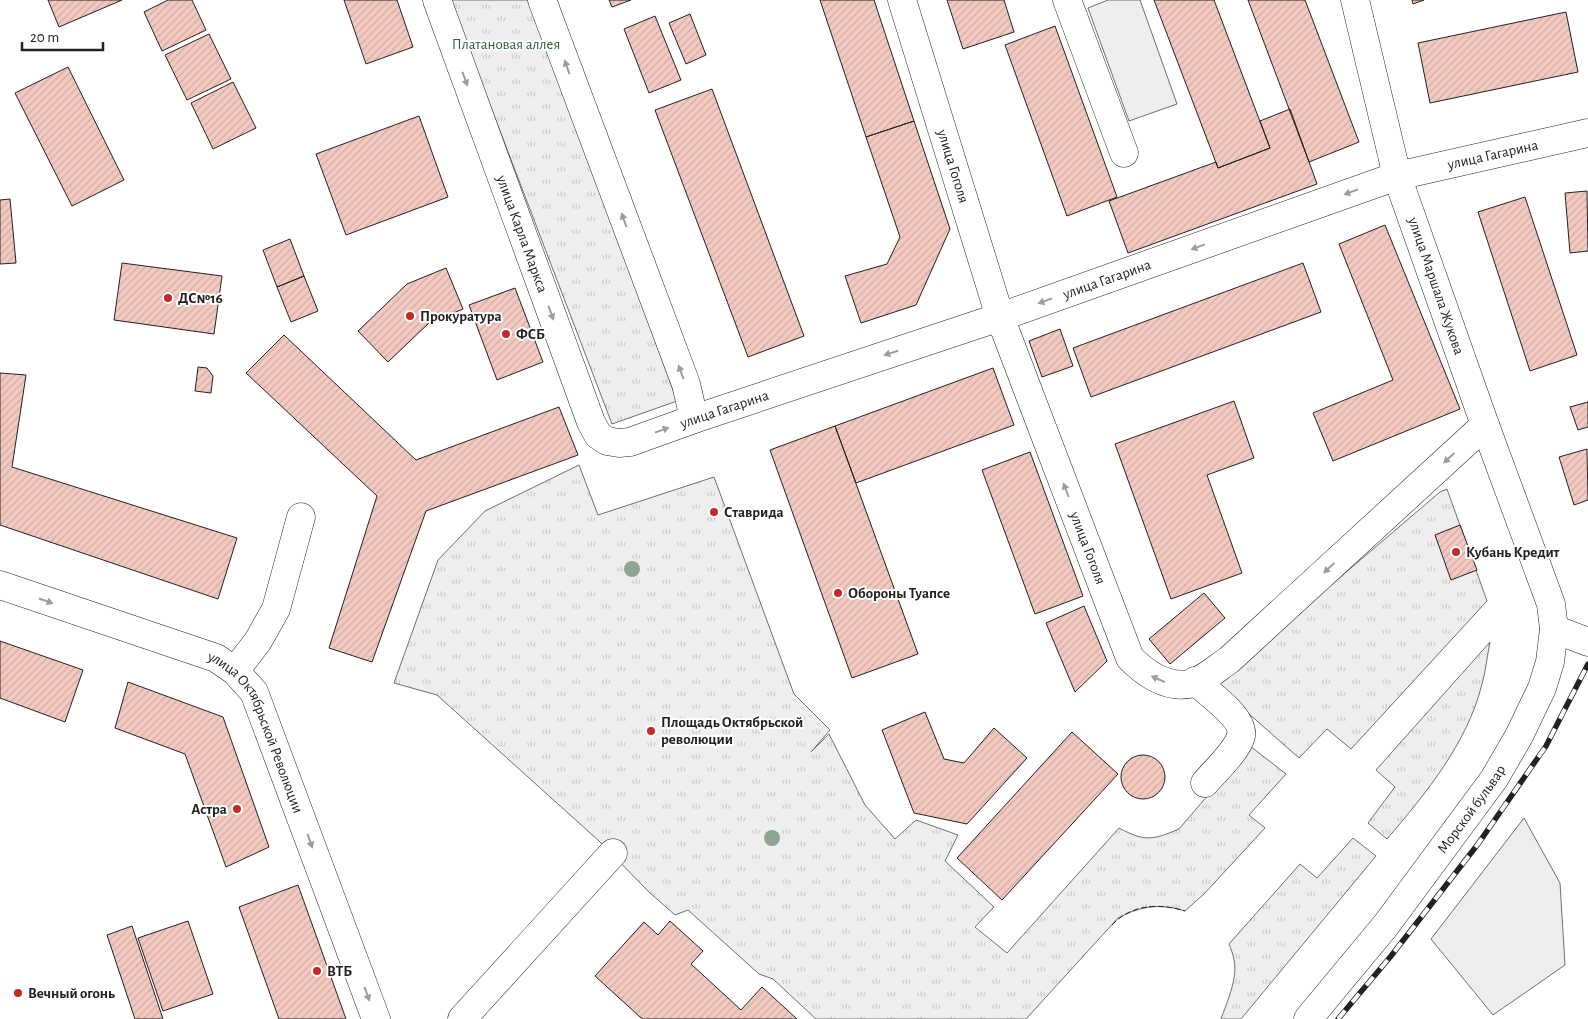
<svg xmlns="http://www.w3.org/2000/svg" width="1588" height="1019" font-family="'Alegreya Sans',sans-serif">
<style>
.grass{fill:url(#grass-tufts);stroke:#6f6f6f}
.pitch{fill:#eee;stroke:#6f6f6f}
.parking{fill:#ededed;stroke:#6f6f6f}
.building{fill:url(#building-hatch);stroke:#222}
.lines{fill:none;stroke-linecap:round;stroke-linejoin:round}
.minor-casing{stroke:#222;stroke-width:29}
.minor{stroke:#fff;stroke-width:28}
.rail-casing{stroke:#222;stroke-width:5.5}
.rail{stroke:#fff;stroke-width:4;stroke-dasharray:11;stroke-linecap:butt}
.fence{stroke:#222;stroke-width:1;stroke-dasharray:6 2.5;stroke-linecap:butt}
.tree{fill:#8da692}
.oneway{fill:#9c9c9c}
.poi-dot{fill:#c62828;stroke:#fff;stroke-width:2}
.labels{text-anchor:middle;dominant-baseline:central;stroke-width:4;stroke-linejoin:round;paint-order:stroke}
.park-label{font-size:15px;fill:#2f5e38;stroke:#fff}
.street-label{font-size:15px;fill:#222;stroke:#fff}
.poi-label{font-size:15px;font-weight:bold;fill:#222;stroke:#fff;text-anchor:start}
</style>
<defs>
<pattern id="grass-tufts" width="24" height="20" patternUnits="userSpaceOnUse" patternTransform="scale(1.25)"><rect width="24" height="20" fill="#eee"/><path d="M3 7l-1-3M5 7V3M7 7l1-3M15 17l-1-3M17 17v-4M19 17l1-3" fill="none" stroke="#ccc"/></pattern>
<pattern id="building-hatch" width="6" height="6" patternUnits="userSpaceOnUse" patternTransform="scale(1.25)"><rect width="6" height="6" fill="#f3c9c0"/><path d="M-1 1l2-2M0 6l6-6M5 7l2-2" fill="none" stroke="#d0aca5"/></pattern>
</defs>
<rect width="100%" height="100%" fill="#fff"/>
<path class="grass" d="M 450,0 L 530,0 L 677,401 L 612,424 Z
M 579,465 L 598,515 L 714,477 L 794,694 L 830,730 L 811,752 L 829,734 L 865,805 L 895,839 L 916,820 L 958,835 L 945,861 L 994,907 L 975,927 L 1007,953 L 1119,828 C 1145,842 1153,840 1179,829 L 1250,746 L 1286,774 L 1249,815 L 1265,828 L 1204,894 L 1185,911 C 1160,903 1141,906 1118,918 L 1026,1019 L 816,1019 L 773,979 L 759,974 L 688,910 L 675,915 L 649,892 L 599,841 L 437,695 L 394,683 L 438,560 L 485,511 Z
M 1447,489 L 1487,601 L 1351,749 L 1327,729 L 1299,758 L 1215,684 L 1440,492 Z
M 1490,642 C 1487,656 1486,670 1482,684 C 1467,744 1426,793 1387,839 L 1368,823 L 1395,787 L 1376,770 Z
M 1353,838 L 1376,856 L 1241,1019 L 1221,1019 C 1227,1002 1238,978 1234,960 C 1233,954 1231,949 1229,944 L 1300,864 L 1317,878 Z"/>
<path class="pitch" d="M 1108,0 L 1140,0 L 1177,104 L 1129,121 L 1088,8 Z"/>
<path class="parking" d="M 1524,818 L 1560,883 L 1565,965 L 1493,1015 L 1431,939 Z"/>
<path class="building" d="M 48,0 L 122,0 L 59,27 Z
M 168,0 L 192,0 L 206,30 L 162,51 L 144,12 Z
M 344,0 L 397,0 L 413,47 L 366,64 Z
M 609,0 L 631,0 L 612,7 Z
M 820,0 L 874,0 L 914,121 L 866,137 Z
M 947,0 L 1004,0 L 1014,32 L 963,49 Z
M 1154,0 L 1214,0 L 1270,148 L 1218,168 Z
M 1248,0 L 1305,0 L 1359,142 L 1309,162 Z
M 1412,0 L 1424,0 L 1413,4 Z
M 1566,12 L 1578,72 L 1430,103 L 1418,43 Z
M 690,14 L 706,55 L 686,64 L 669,23 Z
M 655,16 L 681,80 L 649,93 L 624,29 Z
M 1055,26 L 1117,197 L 1067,216 L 1005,45 Z
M 209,34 L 231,79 L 187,100 L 165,55 Z
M 68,67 L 124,180 L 72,206 L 15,93 Z
M 233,82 L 256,128 L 213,149 L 191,103 Z
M 712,89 L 804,336 L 748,357 L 655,110 Z
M 1290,109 L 1317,184 L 1128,253 L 1109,201 L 1216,162 L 1218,168 L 1270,148 L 1260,121 Z
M 419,116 L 448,197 L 346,235 L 316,154 Z
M 914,121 L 950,229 L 916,305 L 861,323 L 845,276 L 887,264 L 900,237 L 866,137 Z
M 1587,191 L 1588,251 L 1570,253 L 1565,193 Z
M 1525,197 L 1577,355 L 1530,371 L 1478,212 Z
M 10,199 L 16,263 L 0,264 L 0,200 Z
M 1385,225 L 1460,409 L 1333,461 L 1313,413 L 1393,380 L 1339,244 Z
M 290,239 L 304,276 L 277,287 L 263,250 Z
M 122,263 L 222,276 L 214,334 L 114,320 Z
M 1303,263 L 1321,312 L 1091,397 L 1073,348 Z
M 446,268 L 463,309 L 429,323 L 388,362 L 358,331 L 407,284 Z
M 304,276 L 318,311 L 291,322 L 277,287 Z
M 515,288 L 543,362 L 497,380 L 469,305 Z
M 1060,329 L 1073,366 L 1042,377 L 1029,341 Z
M 284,335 L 416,460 L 559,407 L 578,455 L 426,511 L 372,662 L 329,648 L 377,496 L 246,373 Z
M 198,367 L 207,368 L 213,376 L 211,393 L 195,391 Z
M 993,368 L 1014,425 L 856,483 L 835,426 Z
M 0,373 L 26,375 L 12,467 L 237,538 L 218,599 L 0,525 Z
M 1234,401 L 1254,458 L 1207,475 L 1242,573 L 1171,599 L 1115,444 Z
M 1588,402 L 1588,427 L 1578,430 L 1570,407 Z
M 835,426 L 918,654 L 852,678 L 770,450 Z
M 1587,449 L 1588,500 L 1574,505 L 1559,457 Z
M 1030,452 L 1083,596 L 1035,614 L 982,470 Z
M 1460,525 L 1477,570 L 1451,580 L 1435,535 Z
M 1204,593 L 1225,618 L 1170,664 L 1149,639 Z
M 1084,606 L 1107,661 L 1075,692 L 1046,623 Z
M 0,641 L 83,670 L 65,722 L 0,698 Z
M 128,682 L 223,717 L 269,847 L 226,867 L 185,754 L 115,728 Z
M 925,712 L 944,759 L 964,763 L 994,728 L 1027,758 L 967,824 L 914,813 L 882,730 Z
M 1072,732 L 1118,774 L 1002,900 L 957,858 Z
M1121 777a22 22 0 1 1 44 0a22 22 0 1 1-44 0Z
M 298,885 L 346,1019 L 279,1019 L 239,907 Z
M 188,921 L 213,994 L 163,1011 L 138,938 Z
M 670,921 L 703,951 L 691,964 L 741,1010 L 762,987 L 797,1019 L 643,1019 L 640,1017 L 595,976 L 644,922 L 658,935 Z
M 132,926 L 163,1019 L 135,1019 L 107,935 Z"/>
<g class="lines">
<g class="minor-casing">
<g id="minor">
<path id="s1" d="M 437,0 L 591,422 L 598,435 L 607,441 L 619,443 L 630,442 L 694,419 L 1000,317 L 1397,176 L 1588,133"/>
<path d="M 542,0 L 686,384 L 694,419"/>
<path id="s2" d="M 902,0 L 1000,317 L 1130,658 C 1145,673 1165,688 1189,684 C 1203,681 1217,668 1229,660 L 1485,425"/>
<path d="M 1067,0 L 1124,153"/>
<path id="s3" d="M 0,585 L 216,658 L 235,671 L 254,692 L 376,1019"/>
<path d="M 1554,629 L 1588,642"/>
<path d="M 235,671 L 258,641 L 276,609 L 301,517"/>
<path d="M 1195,681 C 1208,693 1245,718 1241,736 C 1237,751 1215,771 1205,783"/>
<path d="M 462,1019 L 613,853"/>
<path id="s4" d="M 1308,1019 L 1386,925 L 1494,779 L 1519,736 L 1542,688 L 1550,662 L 1554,629 L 1551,604 L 1485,425 L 1397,176 L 1355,0"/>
</g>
</g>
<use href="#minor" class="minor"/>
<g class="rail-casing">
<path id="rail" d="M 1338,1019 L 1391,956 L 1478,844 L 1546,746 L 1588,664"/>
</g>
<use href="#rail" class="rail"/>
<path class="fence" d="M 1112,925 C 1131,904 1160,903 1185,911"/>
</g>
<g class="tree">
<circle cx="632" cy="569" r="8"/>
<circle cx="772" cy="838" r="8"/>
</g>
<defs><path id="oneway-solid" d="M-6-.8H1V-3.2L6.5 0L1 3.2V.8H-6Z" transform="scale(1.25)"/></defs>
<g class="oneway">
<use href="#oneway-solid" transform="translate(567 67) rotate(-110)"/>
<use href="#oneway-solid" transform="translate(465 79) rotate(70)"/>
<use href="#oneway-solid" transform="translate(1351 192) rotate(160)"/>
<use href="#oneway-solid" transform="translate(624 220) rotate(-110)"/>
<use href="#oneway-solid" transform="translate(1198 247) rotate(160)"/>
<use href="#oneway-solid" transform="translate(1045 301) rotate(160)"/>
<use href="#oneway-solid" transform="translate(551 313) rotate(70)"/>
<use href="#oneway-solid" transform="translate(891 353) rotate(162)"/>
<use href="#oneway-solid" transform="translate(681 372) rotate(-110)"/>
<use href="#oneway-solid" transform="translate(662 430) rotate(-20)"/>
<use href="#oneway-solid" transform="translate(1449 458) rotate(137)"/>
<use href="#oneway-solid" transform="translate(1066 490) rotate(-111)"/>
<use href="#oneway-solid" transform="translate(1329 568) rotate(137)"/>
<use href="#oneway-solid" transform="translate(46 601) rotate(19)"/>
<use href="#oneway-solid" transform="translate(1158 679) rotate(-156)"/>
<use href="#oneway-solid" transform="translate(310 841) rotate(70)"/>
<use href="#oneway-solid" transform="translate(367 994) rotate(70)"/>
</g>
<g class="poi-dot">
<circle cx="168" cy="298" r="5"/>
<circle cx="410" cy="316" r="5"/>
<circle cx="506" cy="334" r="5"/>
<circle cx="714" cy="512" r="5"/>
<circle cx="1456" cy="552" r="5"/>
<circle cx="838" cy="593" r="5"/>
<circle cx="651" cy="731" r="5"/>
<circle cx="237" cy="809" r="5"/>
<circle cx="317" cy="971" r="5"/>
<circle cx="18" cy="993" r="5"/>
</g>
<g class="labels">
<g class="park-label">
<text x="506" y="44">Платановая аллея</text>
</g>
<g class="street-label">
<text stroke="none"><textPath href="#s1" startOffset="1408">улица Гагарина</textPath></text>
<text stroke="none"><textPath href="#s2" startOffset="174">улица Гоголя</textPath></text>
<text stroke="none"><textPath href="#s1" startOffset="249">улица Карла Маркса</textPath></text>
<text stroke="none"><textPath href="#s1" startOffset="1002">улица Гагарина</textPath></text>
<text transform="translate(1436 286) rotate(71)">улица Маршала Жукова</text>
<text stroke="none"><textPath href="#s1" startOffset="598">улица Гагарина</textPath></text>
<text stroke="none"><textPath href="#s2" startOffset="579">улица Гоголя</textPath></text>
<text stroke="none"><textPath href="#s3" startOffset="314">улица Октябрьской Революции</textPath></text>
<text stroke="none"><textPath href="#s4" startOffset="266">Морской бульвар</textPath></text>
</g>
<g class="poi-label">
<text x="178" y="298">ДС№16</text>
<text x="420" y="316">Прокуратура</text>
<text x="516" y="334">ФСБ</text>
<text x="724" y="512">Ставрида</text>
<text x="1466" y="552">Кубань Кредит</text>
<text x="848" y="593">Обороны Туапсе</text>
<text x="661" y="722">Площадь Октябрьской<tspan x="661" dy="17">революции</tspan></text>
<text x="227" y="809" text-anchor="end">Астра</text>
<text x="327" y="971">ВТБ</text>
<text x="28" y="993">Вечный огонь</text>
</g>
</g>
<path d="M22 42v8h81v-8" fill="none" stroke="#222222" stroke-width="2.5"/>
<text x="30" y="42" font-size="15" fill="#222222" stroke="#ffffff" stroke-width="4" paint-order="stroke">20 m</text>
</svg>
